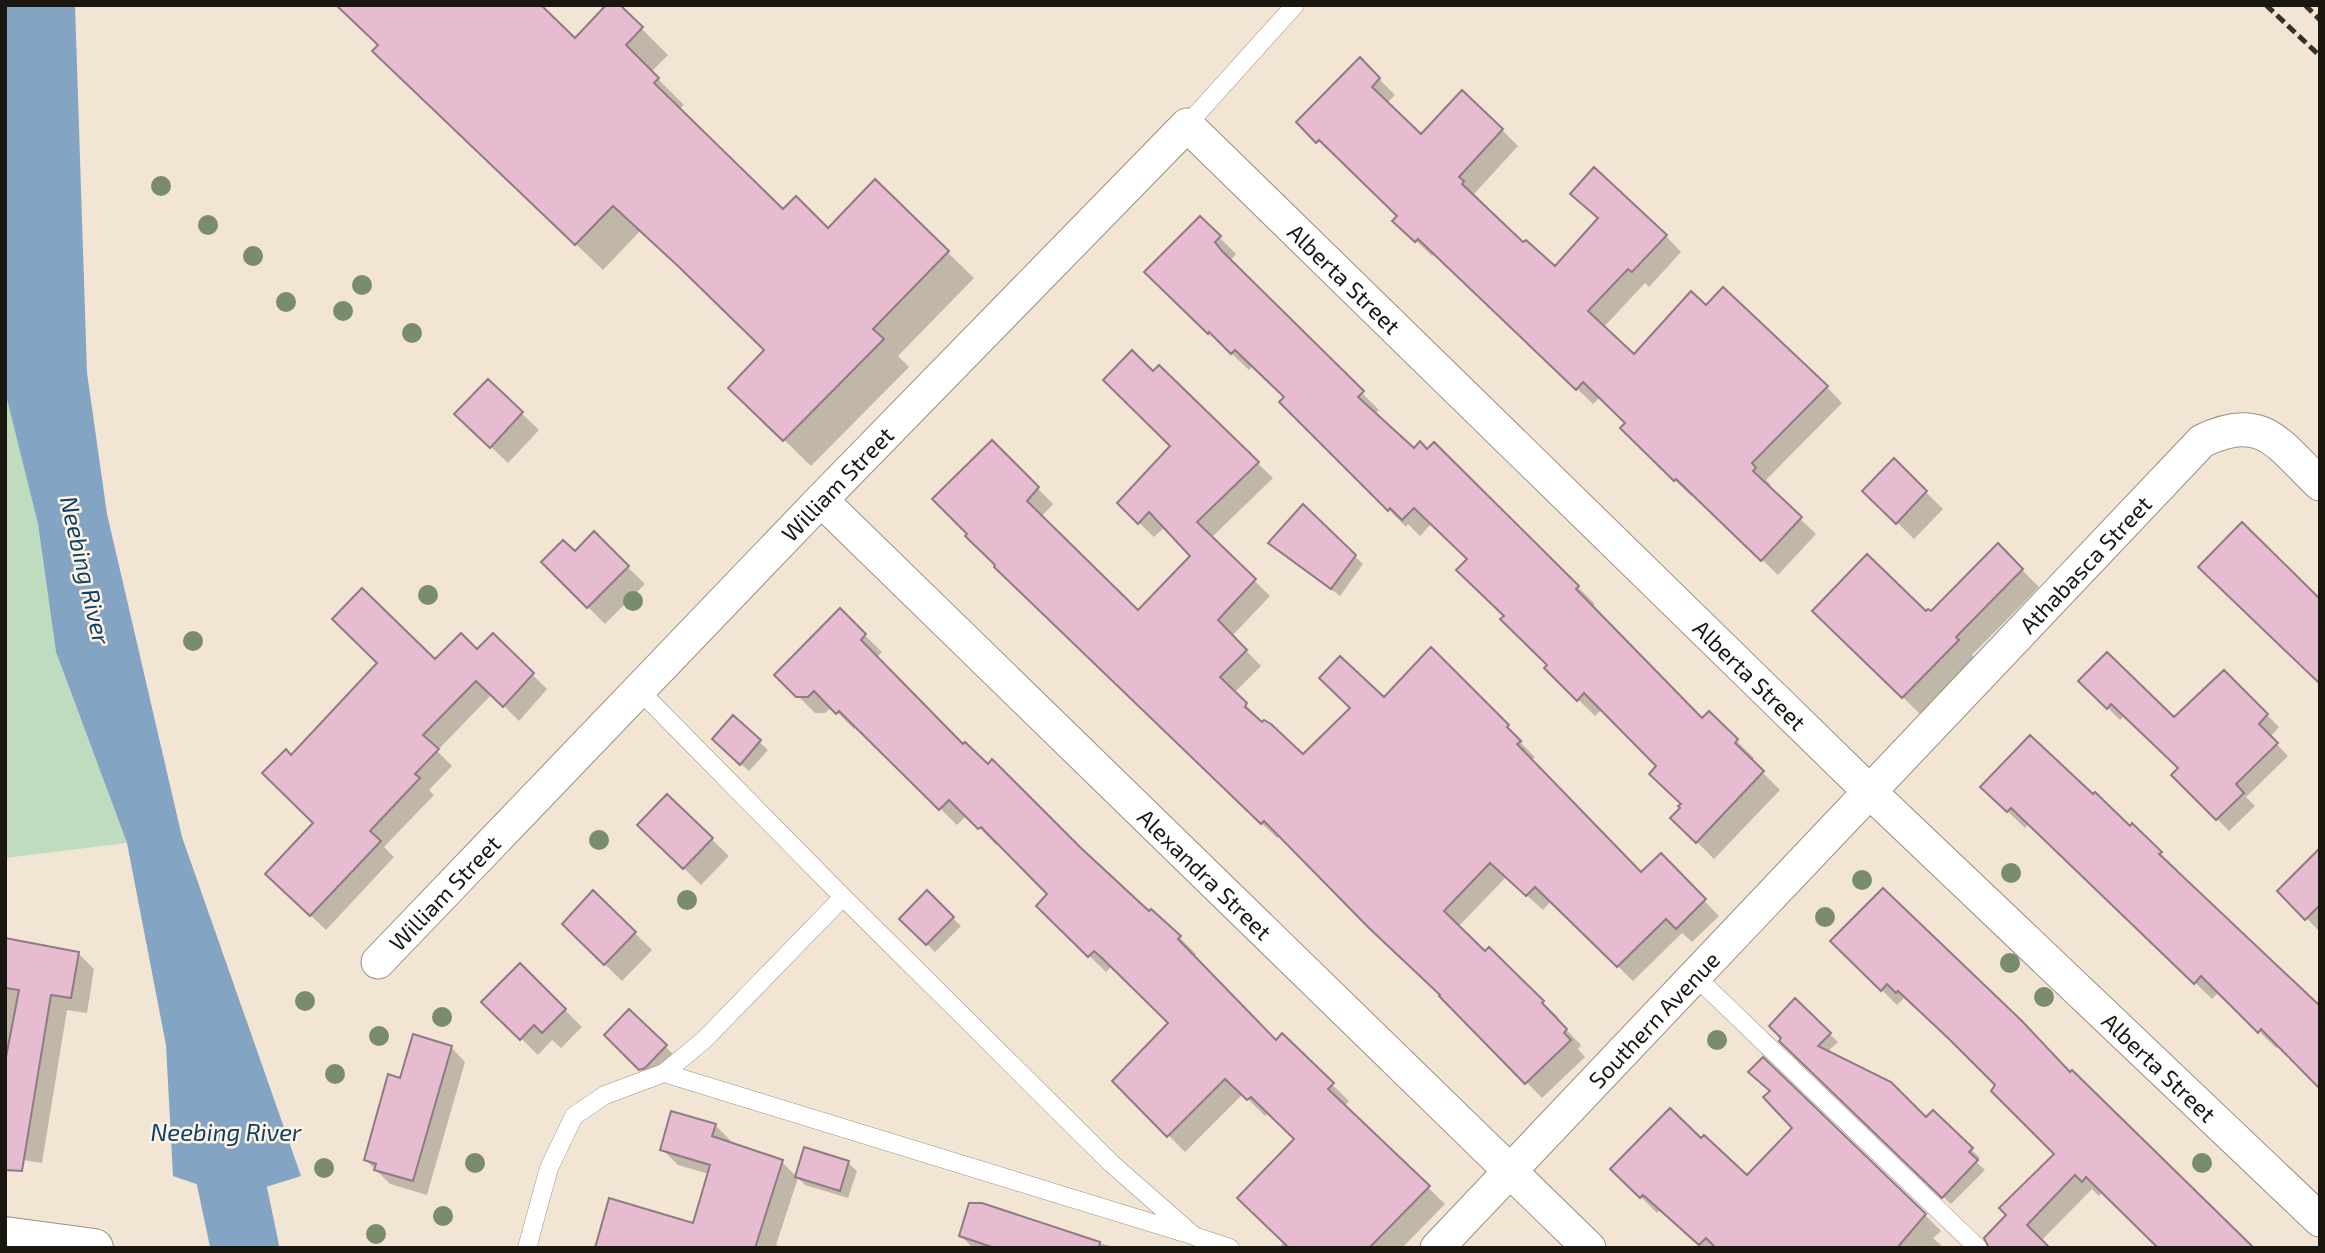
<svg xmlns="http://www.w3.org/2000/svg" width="2325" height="1253" font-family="'Exo 2',sans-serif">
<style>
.green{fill:#bfddbe}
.water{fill:#84a4c3}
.shadow{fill:#0003}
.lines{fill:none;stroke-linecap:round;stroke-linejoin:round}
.river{stroke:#84a4c3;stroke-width:68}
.building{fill:#e7bbd0;stroke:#8e7b84;stroke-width:2}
.service-casing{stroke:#9b8e7f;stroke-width:19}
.minor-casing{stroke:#9b8e7f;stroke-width:35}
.secondary-casing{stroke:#9b8e7f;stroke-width:40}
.service{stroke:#fff;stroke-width:18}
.minor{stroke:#fff;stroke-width:33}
.secondary{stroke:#fff;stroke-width:38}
.rail{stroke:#363129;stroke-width:5;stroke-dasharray:10 5;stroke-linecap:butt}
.tree{fill:#798c6d}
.labels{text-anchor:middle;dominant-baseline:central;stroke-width:5;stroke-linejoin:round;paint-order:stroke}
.street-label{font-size:23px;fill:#1a1610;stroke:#fef3e5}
.water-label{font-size:24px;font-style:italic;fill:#0d4069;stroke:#fef3e5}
</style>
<rect width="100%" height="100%" fill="#f2e5d4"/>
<path class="green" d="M 5,391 L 38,524 L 56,652 L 127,843 L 5,858 Z"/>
<path class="water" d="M 5,5 L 75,5 L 87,373 L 107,514 L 182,837 L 301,1176 L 234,1197 L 173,1176 L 166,1045 L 127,843 L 56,652 L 38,524 L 5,391 Z"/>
<path class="shadow" d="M 618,5 L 668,55 L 651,72 L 684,105 L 679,110 L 783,211 L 828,230 L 947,252 L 974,278 L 898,356 L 909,367 L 811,466 L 731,388 L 767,351 L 708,293 L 640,231 L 603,270 L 401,77 L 380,46 L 575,40 Z
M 1360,60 L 1395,95 L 1387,103 L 1421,136 L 1502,130 L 1518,146 L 1474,194 L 1479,198 L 1476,200 L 1524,245 L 1555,268 L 1599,219 L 1572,194 L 1666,236 L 1681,252 L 1649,287 L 1645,283 L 1603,328 L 1634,356 L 1706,307 L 1827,387 L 1842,403 L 1766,480 L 1771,485 L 1768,488 L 1816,534 L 1778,575 L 1693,493 L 1691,496 L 1622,428 L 1627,423 L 1600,397 L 1593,404 L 1435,253 L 1432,256 L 1411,236 L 1399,216 L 1298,122 Z
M 1200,218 L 1236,254 L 1231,260 L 1239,270 L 1379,410 L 1375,414 L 1414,450 L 1427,451 L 1434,444 L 1595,604 L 1592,608 L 1702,720 L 1709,714 L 1754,758 L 1751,761 L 1780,790 L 1714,859 L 1673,818 L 1682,808 L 1683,804 L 1659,766 L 1602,709 L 1595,716 L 1546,668 L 1549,665 L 1469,559 L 1432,523 L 1420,536 L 1408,524 L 1406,527 L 1282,402 L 1286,398 L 1253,366 L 1249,370 L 1163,289 Z
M 1159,368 L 1273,478 L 1211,538 L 1270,596 L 1232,636 L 1261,666 L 1234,693 L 1261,720 L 1256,727 L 1303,756 L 1384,699 L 1431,650 L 1523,742 L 1521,743 L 1535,757 L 1531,761 L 1642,874 L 1661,856 L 1719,916 L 1692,942 L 1682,933 L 1633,981 L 1551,901 L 1543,910 L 1506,877 L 1458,927 L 1485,953 L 1489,950 L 1558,1017 L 1556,1019 L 1581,1045 L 1578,1049 L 1585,1057 L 1542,1098 L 1442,995 L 1280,835 L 1277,838 L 1011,582 L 992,442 L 1053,504 L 1041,517 L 1138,612 L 1193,556 L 1165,527 L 1154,537 L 1134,518 L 1173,446 L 1153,374 Z
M 488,381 L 539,430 L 508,463 L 474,431 Z
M 1894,461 L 1943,509 L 1914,539 L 1865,491 Z
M 1303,507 L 1363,564 L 1340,596 L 1270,543 Z
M 594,534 L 645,584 L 605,624 L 543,562 L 575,554 Z
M 1998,546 L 2039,587 L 1972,655 L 1975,658 L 1920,714 L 1832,628 L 1931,614 Z
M 840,611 L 882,652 L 876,658 L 963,747 L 1149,913 L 1151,911 L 1180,938 L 1196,954 L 1194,957 L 1276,1042 L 1282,1036 L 1349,1101 L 1344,1106 L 1445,1204 L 1402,1248 L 1285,1248 L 1281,1245 L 1284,1241 L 1296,1139 L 1269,1112 L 1265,1116 L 1243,1094 L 1185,1152 L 1115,1081 L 1171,1023 L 1112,966 L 1106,972 L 1038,906 L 1050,894 L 999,842 L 996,845 L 967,815 L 957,825 L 857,726 L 854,729 L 832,707 L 825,713 L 815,713 L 777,675 Z
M 493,636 L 547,689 L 519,721 L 492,694 L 437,751 L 452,766 L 429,790 L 434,795 L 384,847 L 394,857 L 326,930 L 283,889 L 316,823 L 291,757 L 436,661 L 477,652 Z
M 2224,672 L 2279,727 L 2270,737 L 2288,756 L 2246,797 L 2255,806 L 2229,831 L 2174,775 L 2180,769 L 2125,715 L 2120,720 L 2081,681 L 2174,719 Z
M 733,718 L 768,750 L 749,771 L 722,747 Z
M 667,796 L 729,856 L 701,885 L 640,825 Z
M 2000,804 L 2130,828 L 2132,826 L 2178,870 L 2176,872 L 2279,1045 L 2276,1048 L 2219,992 L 2212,999 L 2029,823 L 2025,828 Z
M 2320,879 L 2320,932 L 2280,891 Z
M 1883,890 L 2103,1191 L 2099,1196 L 2092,1189 L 2041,1241 L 2008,1215 L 2056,1154 L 1998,1087 L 1915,1005 L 1913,1007 L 1904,998 L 1897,1005 L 1832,941 Z
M 593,892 L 652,950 L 622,981 L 564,924 Z
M 927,893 L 961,926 L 935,952 L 902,919 Z
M 5,929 L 5,940 L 78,953 L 94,969 L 87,1013 L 67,1010 L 42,1163 L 5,1157 Z
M 520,965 L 582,1027 L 561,1048 L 552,1040 L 538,1055 L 484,1002 Z
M 1795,1001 L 1838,1042 L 1827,1052 L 1926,1119 L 1933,1112 L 1980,1158 L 1976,1162 L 1985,1170 L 1951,1204 L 1789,1049 Z
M 629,1011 L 674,1055 L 649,1077 L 606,1035 Z
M 451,1047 L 465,1062 L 427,1195 L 390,1184 L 366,1160 L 401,1081 Z
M 715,1125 L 731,1141 L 730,1144 L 782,1162 L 797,1177 L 805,1149 L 848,1163 L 857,1171 L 848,1198 L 805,1185 L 798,1178 L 776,1245 L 786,1248 L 597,1248 L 694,1225 L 709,1174 L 678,1165 L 662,1149 Z
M 1701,1141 L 1747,1177 L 1925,1215 L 1941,1231 L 1933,1238 L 1944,1248 L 1703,1248 L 1660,1210 L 1657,1213 L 1613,1169 Z
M 982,1205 L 1060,1229 L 1064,1233 L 1117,1248 L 973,1248 L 961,1236 Z"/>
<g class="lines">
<path class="river" d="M 215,1106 L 245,1248"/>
</g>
<path class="building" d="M 336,5 L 541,5 L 575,38 L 606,5 L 620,5 L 643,27 L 626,45 L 659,78 L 654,83 L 783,209 L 796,196 L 828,228 L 875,179 L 949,251 L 873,329 L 884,339 L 783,441 L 728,388 L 764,350 L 679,267 L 613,206 L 575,245 L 372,51 L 378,45 Z
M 1360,57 L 1380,78 L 1372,87 L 1421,134 L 1462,90 L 1503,129 L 1459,177 L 1464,181 L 1462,184 L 1523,242 L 1526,240 L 1555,266 L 1598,218 L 1570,194 L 1594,167 L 1667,235 L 1632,272 L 1628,269 L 1588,311 L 1634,354 L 1691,291 L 1706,305 L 1723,287 L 1828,386 L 1752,463 L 1756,468 L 1753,471 L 1802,517 L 1761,561 L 1676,479 L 1674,481 L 1620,428 L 1625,423 L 1583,382 L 1576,390 L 1418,239 L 1415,242 L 1392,221 L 1397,216 L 1319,140 L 1316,143 L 1296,122 Z
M 1200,216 L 1221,236 L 1215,242 L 1222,251 L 1364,391 L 1358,397 L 1414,448 L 1420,441 L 1427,449 L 1434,442 L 1579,586 L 1576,589 L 1702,718 L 1709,711 L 1738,739 L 1735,743 L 1764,771 L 1696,843 L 1670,818 L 1680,808 L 1678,806 L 1681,804 L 1649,774 L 1656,766 L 1584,693 L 1577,701 L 1544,668 L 1547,665 L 1500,619 L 1504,616 L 1456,570 L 1467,559 L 1414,508 L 1402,520 L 1390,508 L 1388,511 L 1279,402 L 1284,397 L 1235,350 L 1231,354 L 1209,332 L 1208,334 L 1144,272 Z
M 1132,350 L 1153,371 L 1159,365 L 1259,462 L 1197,522 L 1256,579 L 1218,620 L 1247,650 L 1220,677 L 1247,703 L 1245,707 L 1262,722 L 1264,720 L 1271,724 L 1303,754 L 1350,708 L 1319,678 L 1340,656 L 1384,697 L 1431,647 L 1509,725 L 1507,727 L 1521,741 L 1517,744 L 1641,872 L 1661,853 L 1706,899 L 1676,929 L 1666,919 L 1617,967 L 1535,887 L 1526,896 L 1490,863 L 1444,911 L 1485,951 L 1489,947 L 1544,1001 L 1542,1003 L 1567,1029 L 1564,1033 L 1571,1040 L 1525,1084 L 1439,996 L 1440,995 L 1369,928 L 1264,821 L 1261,824 L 994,567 L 995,565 L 965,536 L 967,534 L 932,499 L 992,440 L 1039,487 L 1027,501 L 1138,610 L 1190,556 L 1149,512 L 1138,524 L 1117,503 L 1170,446 L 1103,380 Z
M 488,379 L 523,412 L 490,448 L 454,414 Z
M 1894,458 L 1927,491 L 1896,524 L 1862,491 Z
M 1303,504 L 1356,555 L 1331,589 L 1268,543 Z
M 2242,522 L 2320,599 L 2320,684 L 2198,567 Z
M 594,531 L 629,566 L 587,608 L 541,562 L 563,540 L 575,551 Z
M 1998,543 L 2023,569 L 1956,637 L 1959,640 L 1902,698 L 1812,611 L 1867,554 L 1926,611 L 1928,609 L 1931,611 Z
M 362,588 L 435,659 L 461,633 L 477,649 L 493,633 L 534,673 L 503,707 L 476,681 L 423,735 L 439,749 L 415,774 L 420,778 L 370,831 L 381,841 L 310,916 L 265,874 L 313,823 L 262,773 L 286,749 L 291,755 L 377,663 L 332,619 Z
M 840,608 L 866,634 L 861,640 L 963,744 L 965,742 L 988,764 L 992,759 L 1081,848 L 1149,911 L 1151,909 L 1181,936 L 1178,939 L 1276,1040 L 1282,1033 L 1334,1083 L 1328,1089 L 1430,1186 L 1369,1248 L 1289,1248 L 1237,1198 L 1294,1139 L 1251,1097 L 1247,1100 L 1225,1079 L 1167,1137 L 1112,1081 L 1168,1023 L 1102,958 L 1094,951 L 1088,957 L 1036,906 L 1047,894 L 981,827 L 978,829 L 949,800 L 939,810 L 839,711 L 836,714 L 814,691 L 808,697 L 796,697 L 774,675 Z
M 2107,652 L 2174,717 L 2224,670 L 2268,714 L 2259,724 L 2278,743 L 2236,784 L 2244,793 L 2216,820 L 2171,775 L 2178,768 L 2111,704 L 2107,709 L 2078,681 Z
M 733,715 L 761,740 L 740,765 L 712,739 Z
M 2030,735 L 2093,794 L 2095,792 L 2130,826 L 2132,823 L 2162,852 L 2159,854 L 2320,1006 L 2320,1089 L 2261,1029 L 2258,1033 L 2201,976 L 2194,984 L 2011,808 L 2007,812 L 1980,787 Z
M 667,794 L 713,838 L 683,869 L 637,825 Z
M 2320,848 L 2320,905 L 2305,920 L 2277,891 Z
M 1883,888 L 2022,1021 L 2070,1072 L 2072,1070 L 2254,1248 L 2158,1248 L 2086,1177 L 2082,1182 L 2075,1175 L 2027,1225 L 2050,1248 L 1989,1248 L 1984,1238 L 2006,1215 L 1999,1208 L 2054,1154 L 1991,1091 L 1995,1085 L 1948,1038 L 1898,991 L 1896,993 L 1887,984 L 1881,991 L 1830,941 Z
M 593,890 L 636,932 L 604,965 L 562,924 Z
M 927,890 L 954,917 L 926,945 L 899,919 Z
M 5,938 L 79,952 L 71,998 L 51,995 L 22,1171 L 5,1170 L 5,1062 L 19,990 L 5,988 Z
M 520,963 L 566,1009 L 542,1033 L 534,1025 L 520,1040 L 481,1002 Z
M 1795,998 L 1831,1033 L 1818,1046 L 1891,1082 L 1926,1117 L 1933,1110 L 1973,1148 L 1969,1152 L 1978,1160 L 1942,1198 L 1779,1041 L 1781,1038 L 1769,1026 Z
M 629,1009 L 667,1045 L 645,1068 L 639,1070 L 604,1035 Z
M 413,1034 L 452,1046 L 413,1181 L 374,1170 L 376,1164 L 364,1160 L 388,1074 L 400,1078 Z
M 1763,1057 L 1926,1214 L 1897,1248 L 1716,1248 L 1706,1238 L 1699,1245 L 1643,1195 L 1640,1198 L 1610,1169 L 1670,1108 L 1701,1138 L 1704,1135 L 1747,1175 L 1792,1128 L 1763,1097 L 1770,1091 L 1748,1072 Z
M 671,1111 L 716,1124 L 712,1136 L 783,1160 L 755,1248 L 595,1248 L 609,1198 L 693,1223 L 710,1165 L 660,1150 Z
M 804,1147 L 849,1161 L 840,1191 L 795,1177 Z
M 969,1203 L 982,1203 L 1100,1242 L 1099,1248 L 995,1248 L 959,1236 Z"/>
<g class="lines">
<g class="service-casing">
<path id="service" d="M 1187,125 L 1295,5
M 639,690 L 843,897 L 1112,1164 L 1194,1236 L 1230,1248
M 1696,977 L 1978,1248
M 664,1073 L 1188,1234
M 527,1248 L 549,1168 L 574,1116 L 605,1095 L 664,1073 L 704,1040 L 843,897"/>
</g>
<g class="minor-casing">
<g id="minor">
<path id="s1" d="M 821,500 L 1589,1248"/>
<path id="s2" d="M 378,962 L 821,500 L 1187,125 L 1871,793 L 2320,1220"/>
<path id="s3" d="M 1437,1248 L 2202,441 C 2263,411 2279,445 2320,484"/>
</g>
</g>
<g class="secondary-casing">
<path id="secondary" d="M 5,1236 L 94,1248"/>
</g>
<use href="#service" class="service"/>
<use href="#minor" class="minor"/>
<use href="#secondary" class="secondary"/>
<path class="rail" d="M 2266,5 L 2320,56
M 2305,5 L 2320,20"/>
</g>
<g class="tree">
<circle cx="161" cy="186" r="10"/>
<circle cx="208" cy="225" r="10"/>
<circle cx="253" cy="256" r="10"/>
<circle cx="362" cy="285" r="10"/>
<circle cx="286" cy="302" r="10"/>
<circle cx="343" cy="311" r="10"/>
<circle cx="412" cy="333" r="10"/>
<circle cx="428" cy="595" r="10"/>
<circle cx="633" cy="601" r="10"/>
<circle cx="193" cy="641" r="10"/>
<circle cx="599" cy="840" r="10"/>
<circle cx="2011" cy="873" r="10"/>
<circle cx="1862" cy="880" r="10"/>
<circle cx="687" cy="900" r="10"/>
<circle cx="1825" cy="917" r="10"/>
<circle cx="2010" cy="963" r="10"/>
<circle cx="2044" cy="997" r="10"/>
<circle cx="305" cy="1001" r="10"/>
<circle cx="442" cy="1017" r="10"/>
<circle cx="379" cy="1036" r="10"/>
<circle cx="1717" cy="1040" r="10"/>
<circle cx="335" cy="1074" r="10"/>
<circle cx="475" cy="1163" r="10"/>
<circle cx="2202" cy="1163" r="10"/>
<circle cx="324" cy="1168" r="10"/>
<circle cx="443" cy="1216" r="10"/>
<circle cx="376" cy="1234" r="10"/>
</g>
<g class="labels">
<g class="street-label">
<text stroke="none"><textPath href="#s2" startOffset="1384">Alberta Street</textPath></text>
<text stroke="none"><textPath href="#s2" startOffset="663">William Street</textPath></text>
<text stroke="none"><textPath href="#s3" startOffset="942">Athabasca Street</textPath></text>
<text stroke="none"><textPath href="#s2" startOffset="1951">Alberta Street</textPath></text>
<text stroke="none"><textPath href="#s1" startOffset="536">Alexandra Street</textPath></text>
<text stroke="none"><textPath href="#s2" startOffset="96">William Street</textPath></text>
<text stroke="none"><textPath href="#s3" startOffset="315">Southern Avenue</textPath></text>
<text stroke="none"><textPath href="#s2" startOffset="2518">Alberta Street</textPath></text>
</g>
<g class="water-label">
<text transform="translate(86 570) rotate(77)">Neebing River</text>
<text x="226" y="1131">Neebing River</text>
</g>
</g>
<rect width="2325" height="1253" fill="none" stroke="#1a1610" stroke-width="14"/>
</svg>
